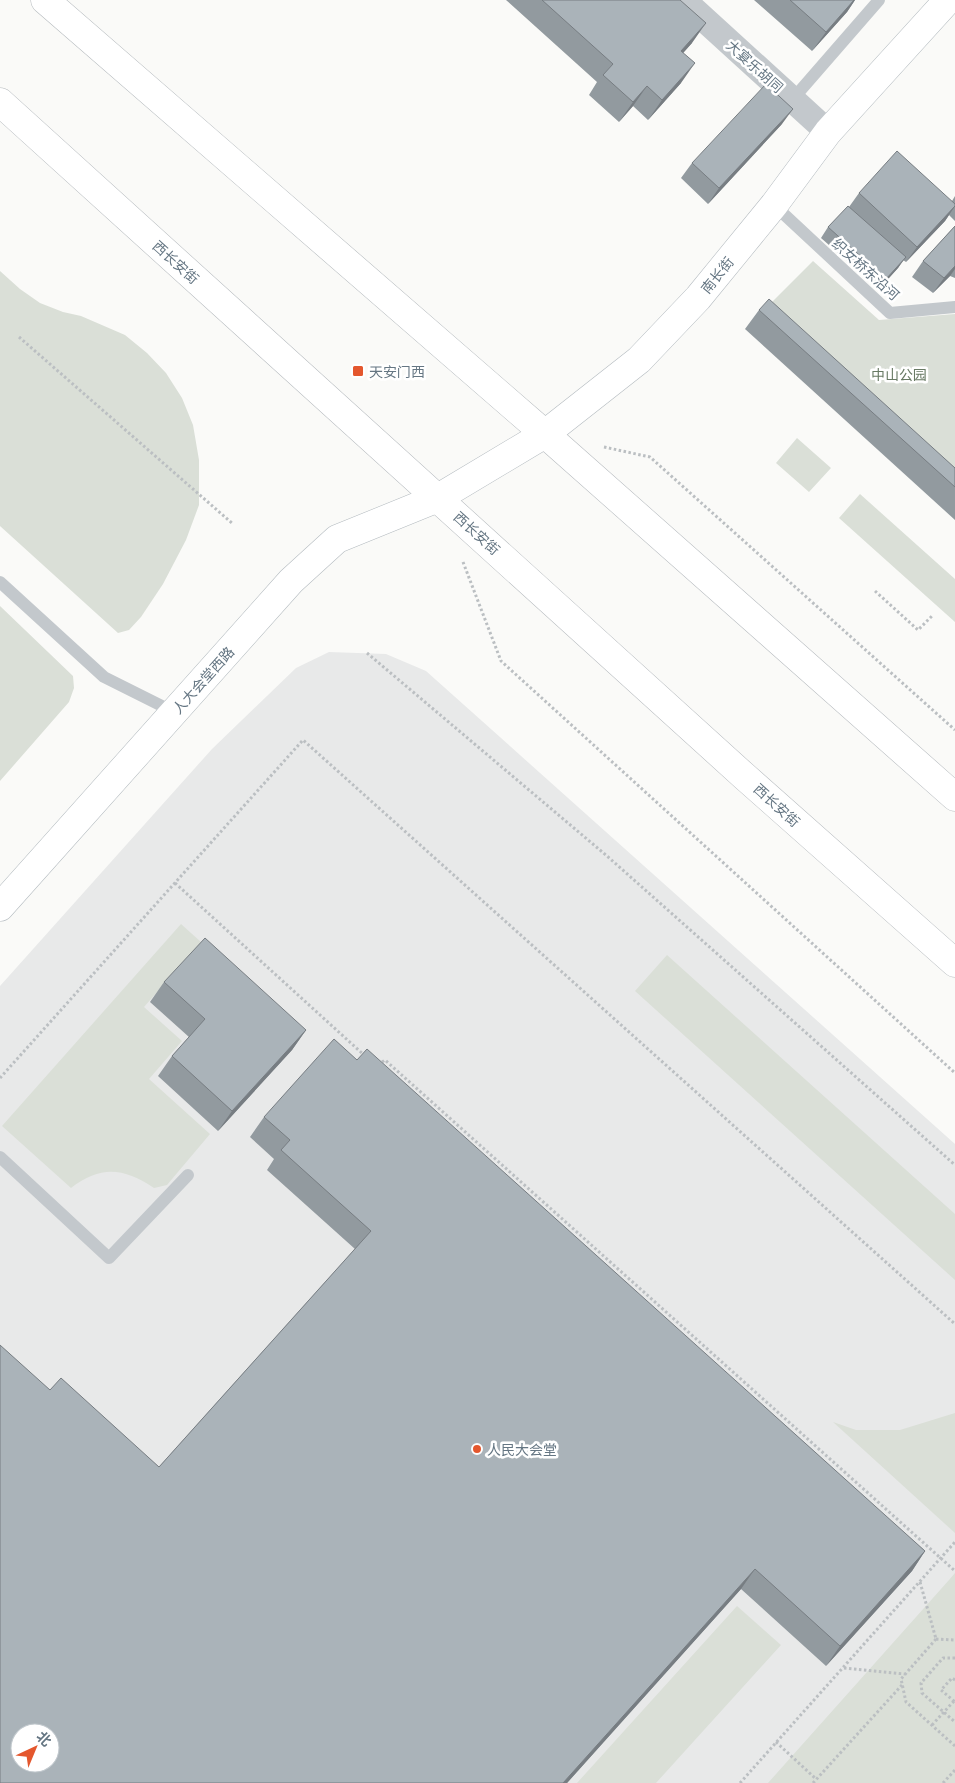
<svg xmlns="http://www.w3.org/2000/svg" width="955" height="1783" font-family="Inter,'Noto Sans SC',sans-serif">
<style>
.built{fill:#e8e9e9;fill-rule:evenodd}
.green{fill:#dadfd7}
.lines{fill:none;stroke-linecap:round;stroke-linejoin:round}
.secondary-casing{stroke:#b3babf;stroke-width:29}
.highway-casing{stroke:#b4b9bd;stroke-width:29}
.path{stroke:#bbbfc2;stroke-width:3;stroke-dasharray:2.5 2.5;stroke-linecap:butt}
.lane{stroke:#c3c8cc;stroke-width:12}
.street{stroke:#c3c8cc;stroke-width:26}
.secondary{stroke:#fff;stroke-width:28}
.highway{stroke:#fff;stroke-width:28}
.wall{fill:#929a9f}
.shaded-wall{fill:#777d82}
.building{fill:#aab3b9;stroke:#777d82;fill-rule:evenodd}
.poi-dot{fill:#e4572e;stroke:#fff;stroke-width:2}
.labels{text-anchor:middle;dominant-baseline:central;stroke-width:5;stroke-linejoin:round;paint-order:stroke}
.street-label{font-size:14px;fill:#657683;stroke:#fff}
.poi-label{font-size:14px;fill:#657683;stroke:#fff;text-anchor:start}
.park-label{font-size:14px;fill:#687a64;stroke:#fff}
</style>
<rect width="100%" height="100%" fill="#fafaf8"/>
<path class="built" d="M 329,652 L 386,654 L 426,671 L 955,1144 L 955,1783 L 0,1783 L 0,986 L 212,749 L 296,668 ZM 20,1733 L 50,1733 L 50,1763 L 20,1763 Z"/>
<path class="green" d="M 813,261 L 879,320 L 955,314 L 955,501 L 755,319 Z
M 0,271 L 20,289 L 40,303 L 63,312 L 81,316 L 125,335 L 147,353 L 166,373 L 182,398 L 193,425 L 199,460 L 199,505 L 186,540 L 163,584 L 141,617 L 129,630 L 118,633 L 0,526 Z
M 797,438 L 831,468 L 809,492 L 776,463 Z
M 860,494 L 955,579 L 955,622 L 839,518 Z
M 0,606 L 73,676 L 74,688 L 69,702 L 0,781 Z
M 181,924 L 303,1034 L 192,952 L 144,1007 L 182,1041 L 149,1079 L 210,1134 L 167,1185 L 154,1188 C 124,1168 101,1165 71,1188 L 2,1126 Z
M 667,955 L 955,1214 L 955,1280 L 635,991 Z
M 955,1413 L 955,1533 L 833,1422 L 856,1430 L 900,1430 Z
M 955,1573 L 955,1783 L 768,1783 L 949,1580 Z
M 737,1606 L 781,1645 L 656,1783 L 577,1783 Z"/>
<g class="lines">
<g class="secondary-casing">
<path id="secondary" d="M 0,907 L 291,581 L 337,539 L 438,498 L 545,434 L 639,360 L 698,298 L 774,205 L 828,132 L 948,0"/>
</g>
<g class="highway-casing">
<path id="highway" d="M 45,0 L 545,434 L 955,797
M 0,102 L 744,776 L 955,963"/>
</g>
<path class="path" d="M 19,337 L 233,524
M 604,447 L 650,457 L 955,730
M 463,562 L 501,661 L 955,1073
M 875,591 L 918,630 L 933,615
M 367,653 L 607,856 L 955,1165
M 175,883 L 364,1055
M 378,1065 L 385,1060 L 955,1571
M 0,1078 L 303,740 L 955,1324
M 920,1582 L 936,1639
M 936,1639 L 901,1679 L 906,1702 L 955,1746
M 936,1639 L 955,1640
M 955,1658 L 943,1658 L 921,1683 L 922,1693 L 955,1722
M 844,1668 L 905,1674
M 955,1680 L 952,1678 L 941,1690 L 955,1702
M 932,1725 L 954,1701
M 776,1742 L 816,1779
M 740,1783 L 955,1542
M 813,1783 L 902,1685
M 943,1783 L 955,1770"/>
<path class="lane" d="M 792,100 L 879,0
M 774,205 L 890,313 L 955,307
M 0,582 L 104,677 L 174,712
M 0,1157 L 109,1258 L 188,1175"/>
<path class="street" d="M 683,0 L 828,132"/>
<use href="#secondary" class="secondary"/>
<use href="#highway" class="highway"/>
</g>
<path class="wall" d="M 506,0 L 680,0 L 692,43 L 683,53 L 681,83 L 648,120 L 633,106 L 619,122 L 589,95 L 597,82 Z
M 754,0 L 855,0 L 847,12 L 812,51 Z
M 782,124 L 708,204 L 681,178 L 692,163 Z
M 859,193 L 952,201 L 955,196 L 955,221 L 949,215 L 945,221 L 906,262 L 903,260 L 898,268 L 879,289 L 821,238 L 828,227 L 849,207 Z
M 955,226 L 955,278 L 950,276 L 933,293 L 912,277 L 923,261 Z
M 759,310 L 955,468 L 955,520 L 745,329 Z
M 164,982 L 306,1030 L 292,1050 L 218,1131 L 158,1076 L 172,1056 L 189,1037 L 150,1002 Z
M 357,1060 L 925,1551 L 912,1571 L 826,1666 L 741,1589 L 567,1783 L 0,1783 L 50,1390 L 159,1467 L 355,1249 L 267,1170 L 274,1159 L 250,1137 L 264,1117 Z"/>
<path class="shaded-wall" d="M 854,0 L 855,0 L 847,12 L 812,51 L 826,32 Z
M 706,23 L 692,43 L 667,71 L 681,51 Z
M 695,63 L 681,83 L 648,120 L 662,100 Z
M 647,86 L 633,106 L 619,122 L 633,102 Z
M 793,109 L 782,124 L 708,204 L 719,188 Z
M 955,206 L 945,221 L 906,262 L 917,247 Z
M 906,257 L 898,268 L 879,289 L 886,279 Z
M 955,266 L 955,269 L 950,276 L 933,293 L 944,278 Z
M 306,1030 L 292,1050 L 218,1131 L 232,1111 Z
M 925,1551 L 912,1571 L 826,1666 L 840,1646 Z
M 755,1569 L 741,1589 L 567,1783 L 563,1783 Z"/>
<path class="building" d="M 542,0 L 680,0 L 706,23 L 681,51 L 695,63 L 662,100 L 647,86 L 633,102 L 603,75 L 613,64 Z
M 790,0 L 854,0 L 826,32 Z
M 766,84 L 793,109 L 719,188 L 692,163 Z
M 897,151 L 955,204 L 955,206 L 917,247 L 859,193 Z
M 848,206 L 906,257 L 886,279 L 828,227 Z
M 955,226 L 955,266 L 944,278 L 923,261 Z
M 769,299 L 955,468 L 955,487 L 759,310 Z
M 205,938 L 306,1030 L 232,1111 L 172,1056 L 205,1019 L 164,982 Z
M 334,1039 L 357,1060 L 367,1049 L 925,1551 L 840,1646 L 755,1569 L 563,1783 L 0,1783 L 0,1345 L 50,1390 L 61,1378 L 159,1467 L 371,1231 L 281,1150 L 290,1140 L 264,1117 ZM 20,1733 L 50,1733 L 50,1763 L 20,1763 Z"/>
<g class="poi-dot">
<rect x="352" y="365" width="12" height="12" rx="2.5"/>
<circle cx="477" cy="1449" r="5"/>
</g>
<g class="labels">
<g class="street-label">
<text transform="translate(755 66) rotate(42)">大宴乐胡同</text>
<text transform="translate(176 262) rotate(42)">西长安街</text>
<text transform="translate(866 269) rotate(42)">织女桥东沿河</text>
<text transform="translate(717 275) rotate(-51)">南长街</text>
<text transform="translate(477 533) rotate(42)">西长安街</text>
<text transform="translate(203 680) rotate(-48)">人大会堂西路</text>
<text transform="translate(777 805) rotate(42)">西长安街</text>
</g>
<g class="poi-label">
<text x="369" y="371">天安门西</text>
<text x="487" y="1449">人民大会堂</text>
</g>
<g class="park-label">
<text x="899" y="374">中山公园</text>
</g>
</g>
<g transform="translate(35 1748) rotate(44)"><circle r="24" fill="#ffffff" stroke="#c1c8cd"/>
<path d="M0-4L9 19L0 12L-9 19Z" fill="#e4572e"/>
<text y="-8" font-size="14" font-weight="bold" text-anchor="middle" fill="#657683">北</text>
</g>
</svg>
